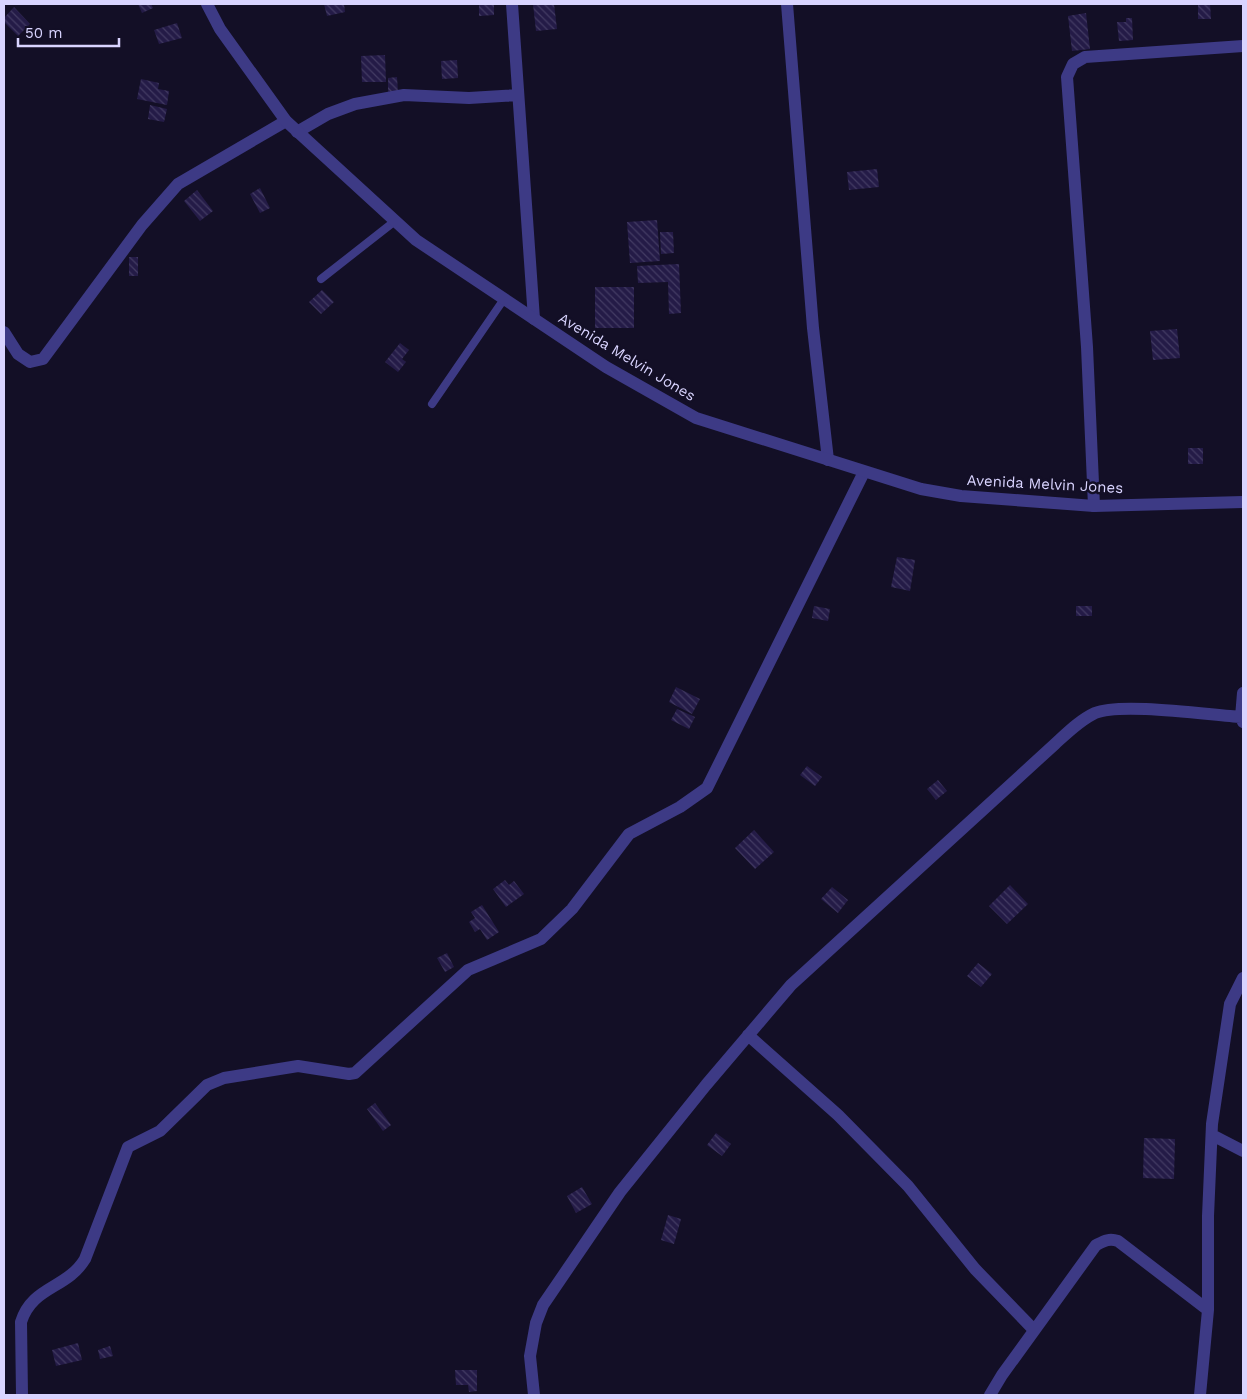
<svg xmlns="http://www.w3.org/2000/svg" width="1247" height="1399" font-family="'Work Sans',sans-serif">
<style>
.building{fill:url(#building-back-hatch)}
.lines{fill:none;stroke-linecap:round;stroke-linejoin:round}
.service{stroke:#3d3a85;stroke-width:8}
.minor{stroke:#3d3a85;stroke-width:12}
.tertiary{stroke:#3d3a85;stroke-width:12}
.labels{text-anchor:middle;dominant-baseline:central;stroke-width:5;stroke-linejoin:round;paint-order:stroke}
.street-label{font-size:15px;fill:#d9d4ff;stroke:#130f26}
</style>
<defs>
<pattern id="building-back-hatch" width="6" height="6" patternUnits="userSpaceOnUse" patternTransform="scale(1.25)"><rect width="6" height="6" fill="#241b47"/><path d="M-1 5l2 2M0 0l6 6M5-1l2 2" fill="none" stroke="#433b63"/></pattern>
</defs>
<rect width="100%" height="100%" fill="#130f26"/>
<path class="building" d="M 138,4 L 151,4 L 153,8 L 142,13 Z
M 324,4 L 344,4 L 345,12 L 327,16 Z
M 479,4 L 494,4 L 494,15 L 479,16 Z
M 533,4 L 554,4 L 557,29 L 536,31 Z
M 1198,4 L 1210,4 L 1211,19 L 1198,19 Z
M 14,7 L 30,24 L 18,36 L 4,22 L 4,18 Z
M 1086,13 L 1090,49 L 1072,51 L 1068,16 Z
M 1126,18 L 1132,18 L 1133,40 L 1119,41 L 1117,22 L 1126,22 Z
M 177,23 L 182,38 L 159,44 L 154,30 Z
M 385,55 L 386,82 L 362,82 L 361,56 Z
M 457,60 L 458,78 L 442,79 L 441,61 Z
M 397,77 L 398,92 L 388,92 L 388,78 Z
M 141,79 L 159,83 L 158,89 L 169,91 L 167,105 L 137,99 Z
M 150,105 L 167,109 L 164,122 L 148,119 Z
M 877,169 L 879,187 L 849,190 L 847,172 Z
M 260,188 L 270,208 L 260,213 L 250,194 Z
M 197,190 L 213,211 L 200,221 L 184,201 Z
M 657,220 L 660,261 L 630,263 L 627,222 Z
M 660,232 L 673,232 L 674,253 L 661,254 Z
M 129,257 L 138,257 L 138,276 L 129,276 Z
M 679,264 L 681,313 L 669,314 L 668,282 L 638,283 L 637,266 Z
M 595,287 L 634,287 L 634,328 L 595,328 Z
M 322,290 L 334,302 L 321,314 L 309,302 Z
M 1177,329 L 1180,358 L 1153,360 L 1150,331 Z
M 400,343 L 409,350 L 402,359 L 406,362 L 398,372 L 385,362 Z
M 1188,448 L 1203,448 L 1203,464 L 1188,464 Z
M 897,557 L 915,560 L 910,591 L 891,587 Z
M 814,606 L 830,609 L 828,621 L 812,618 Z
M 1076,606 L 1092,606 L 1092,616 L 1076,616 Z
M 676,687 L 700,699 L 692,714 L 669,702 Z
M 677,709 L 695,717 L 689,729 L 671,720 Z
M 807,766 L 822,777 L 815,786 L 800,775 Z
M 938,780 L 947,791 L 936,800 L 927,789 Z
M 754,830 L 774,852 L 755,869 L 735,848 Z
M 505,880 L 509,885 L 514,881 L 524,894 L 506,907 L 493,889 Z
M 1010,885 L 1028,904 L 1007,924 L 989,906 Z
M 832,887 L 848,900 L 838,913 L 821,899 Z
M 482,905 L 499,932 L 487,940 L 480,929 L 475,932 L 469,922 L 475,918 L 471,912 Z
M 447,953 L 454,967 L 445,972 L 437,958 Z
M 978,963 L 992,974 L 981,987 L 967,976 Z
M 375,1103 L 391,1125 L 383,1131 L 367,1109 Z
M 716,1133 L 731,1144 L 722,1156 L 707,1145 Z
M 1144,1138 L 1175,1139 L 1174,1179 L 1143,1178 Z
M 582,1187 L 592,1204 L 576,1213 L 567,1196 Z
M 668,1215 L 681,1219 L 674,1244 L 661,1240 Z
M 78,1343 L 82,1360 L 56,1366 L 52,1350 Z
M 110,1346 L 113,1356 L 100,1359 L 98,1350 Z
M 455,1370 L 477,1370 L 477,1391 L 469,1392 L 468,1385 L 456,1385 Z"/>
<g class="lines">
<path class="service" d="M 321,279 L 395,221
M 432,404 L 504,299"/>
<path class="minor" d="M 512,4 L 534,319
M 787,4 L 813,328 L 828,460
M 297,132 L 328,114 L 355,104 L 404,95 L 469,98 L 518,95
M 4,332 L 18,354 L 30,362 L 43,359 L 142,225 L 178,184 L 286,121
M 1094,506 L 1087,347 L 1067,77 L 1073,64 L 1085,57 L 1243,46
M 1243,693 L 1241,717 L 1243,722
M 748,1035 L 838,1115 L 908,1186 L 975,1269 L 1034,1330
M 1212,1135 L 1243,1151
M 22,1395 L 21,1322 C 32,1286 67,1289 85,1259 L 128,1147 L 160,1131 L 207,1085 L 224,1078 L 298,1066 L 349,1074 L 355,1073 L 468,970 L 541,939 L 572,909 L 629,834 L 680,807 L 707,788 L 864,472
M 534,1395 L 530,1356 L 536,1323 L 543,1305 L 620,1192 L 706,1085 L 791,985 L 1055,744 C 1067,733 1080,720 1095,713 C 1121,702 1209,715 1241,717
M 990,1395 L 1002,1375 L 1096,1245 C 1104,1241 1109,1238 1118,1241 L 1208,1310
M 1200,1395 L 1208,1310 L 1208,1216 L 1212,1124 L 1230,1004 L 1243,978"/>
<path class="tertiary" d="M 207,4 L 220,29 L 286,121 L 416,240 L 606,367 L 696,418 L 921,489 L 961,496 L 1094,506 L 1243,502"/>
</g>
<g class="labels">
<g class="street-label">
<text transform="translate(627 357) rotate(31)">Avenida Melvin Jones</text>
<text transform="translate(1045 484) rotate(3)">Avenida Melvin Jones</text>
</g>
</g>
<rect width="1247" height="1399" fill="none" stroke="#d9d4ff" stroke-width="10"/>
<path d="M18 38v8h101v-8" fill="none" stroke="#d9d4ff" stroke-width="2.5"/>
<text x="25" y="38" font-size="15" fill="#d9d4ff" stroke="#130f26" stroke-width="4" paint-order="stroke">50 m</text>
</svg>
